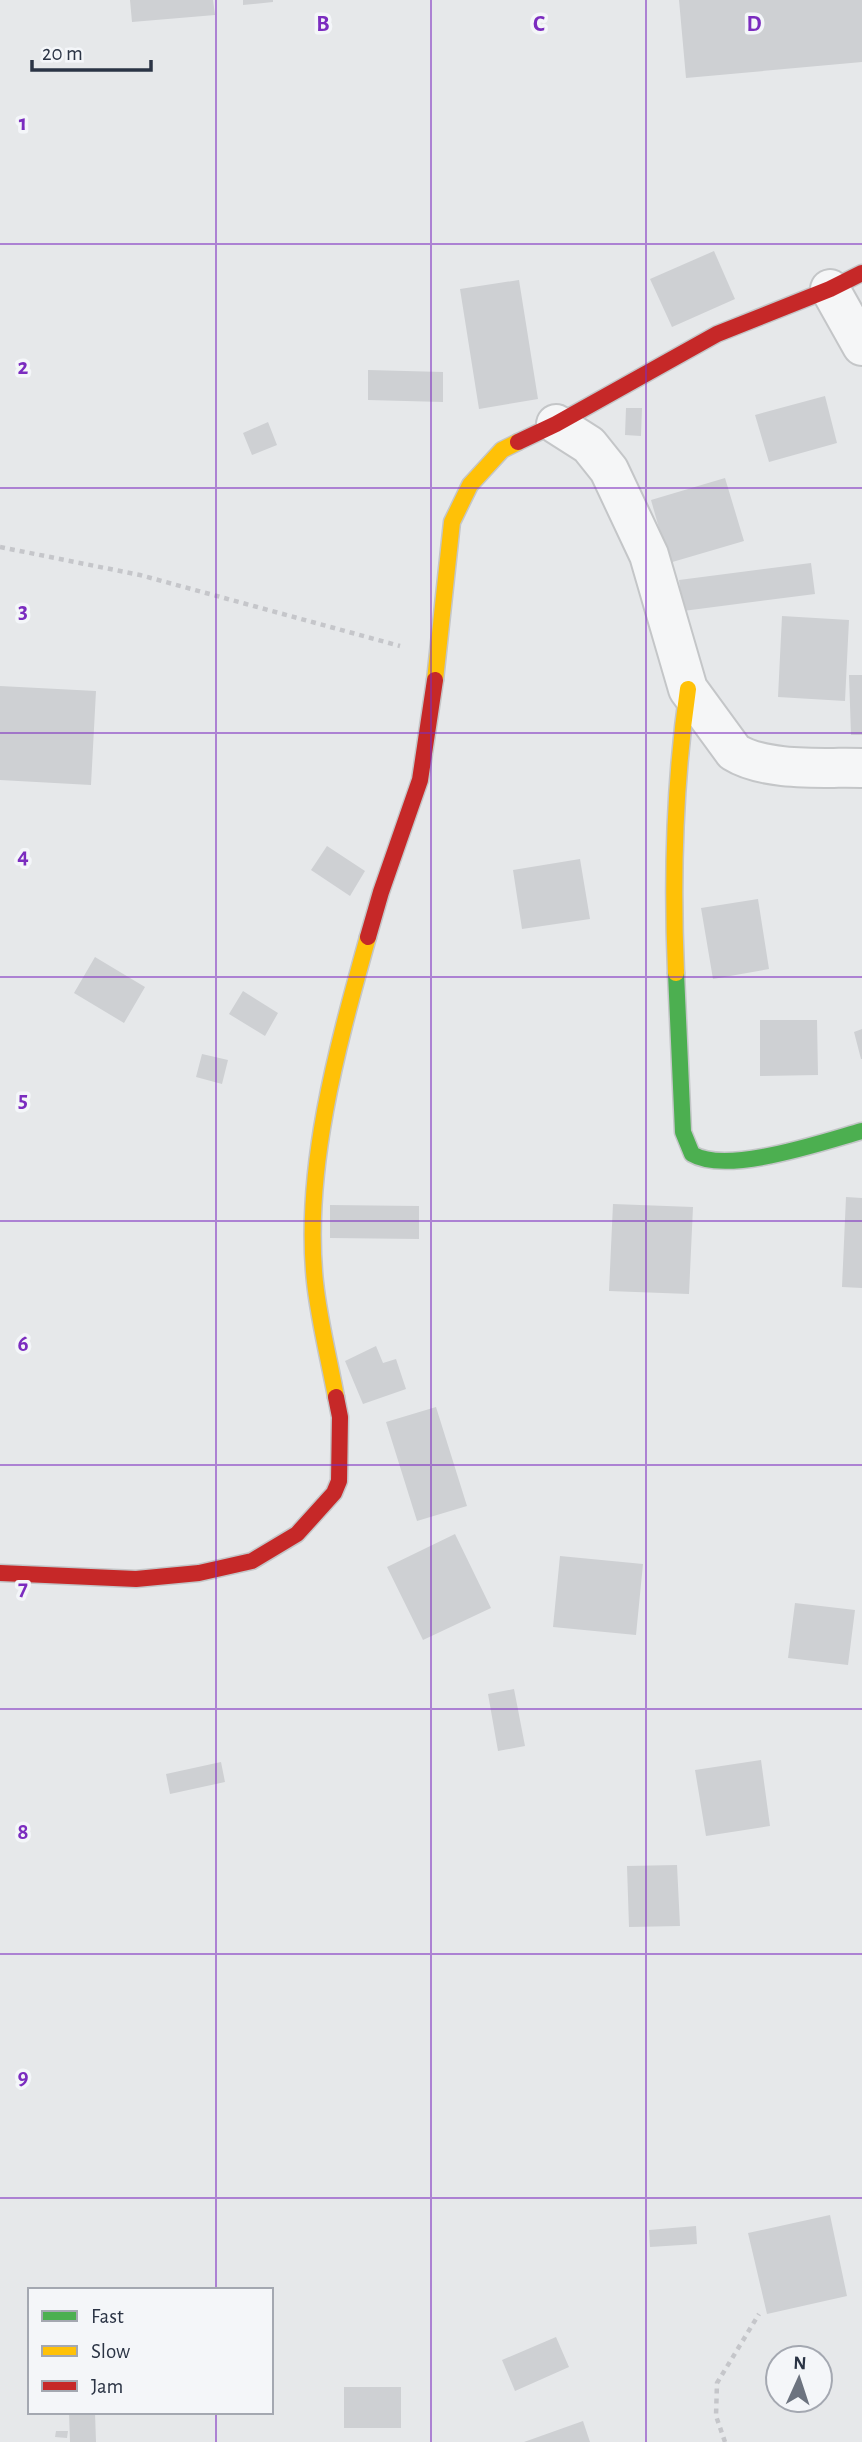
<svg xmlns="http://www.w3.org/2000/svg" width="862" height="2442" font-family="'Alegreya Sans',sans-serif">
<style>
.building{fill:#ced0d3}
.lines{fill:none;stroke-linecap:round;stroke-linejoin:round}
.street-casing{stroke:#c4c6c8;stroke-width:42}
.fast-casing{stroke:#c4c6c8;stroke-width:19}
.slow-casing{stroke:#c4c6c8;stroke-width:19}
.jam-casing{stroke:#c4c6c8;stroke-width:19}
.path{stroke:#c5c6ca;stroke-width:4.5;stroke-dasharray:5 5;stroke-linecap:butt}
.street{stroke:#f5f6f7;stroke-width:38}
.fast{stroke:#4caf50;stroke-width:16}
.slow{stroke:#ffc107;stroke-width:16}
.jam{stroke:#c62828;stroke-width:16}
.grid{fill:none;stroke:#7b2cbf;stroke-width:2;stroke-opacity:0.55}
.grid-label{font-size:23px;text-anchor:middle;font-weight:bold;fill:#7b2cbf;stroke:#f4f6f9;stroke-width:7;stroke-linejoin:round;paint-order:stroke}
</style>
<rect width="100%" height="100%" fill="#e6e8ea"/>
<path class="building" d="M 130,0 L 213,0 L 215,15 L 132,22 Z
M 243,0 L 273,0 L 273,2 L 243,5 Z
M 679,0 L 862,0 L 862,62 L 686,78 Z
M 714,251 L 735,299 L 672,327 L 650,279 Z
M 519,280 L 538,399 L 479,409 L 460,289 Z
M 368,370 L 443,372 L 443,402 L 368,400 Z
M 825,396 L 837,443 L 769,462 L 755,415 Z
M 626,408 L 642,408 L 641,436 L 625,435 Z
M 268,422 L 277,445 L 252,455 L 243,433 Z
M 725,478 L 744,541 L 669,563 L 651,500 Z
M 811,563 L 815,594 L 683,611 L 679,580 Z
M 782,616 L 849,620 L 845,701 L 778,697 Z
M 849,675 L 862,675 L 862,735 L 851,735 Z
M 0,686 L 96,691 L 91,785 L 0,780 Z
M 327,846 L 365,871 L 350,896 L 311,870 Z
M 580,859 L 590,919 L 522,929 L 513,870 Z
M 758,899 L 769,969 L 713,979 L 701,908 Z
M 95,957 L 145,987 L 124,1023 L 74,993 Z
M 243,991 L 278,1013 L 265,1036 L 229,1014 Z
M 760,1020 L 817,1020 L 818,1075 L 760,1076 Z
M 862,1029 L 862,1059 L 861,1059 L 854,1032 Z
M 202,1054 L 228,1060 L 222,1084 L 196,1077 Z
M 846,1197 L 862,1198 L 862,1288 L 842,1287 Z
M 613,1204 L 693,1207 L 689,1294 L 609,1291 Z
M 330,1205 L 419,1206 L 419,1239 L 330,1238 Z
M 376,1346 L 383,1363 L 396,1359 L 406,1389 L 363,1404 L 345,1361 Z
M 436,1407 L 467,1506 L 417,1521 L 386,1422 Z
M 455,1534 L 491,1608 L 423,1640 L 387,1567 Z
M 560,1556 L 643,1564 L 636,1635 L 553,1627 Z
M 795,1603 L 855,1610 L 848,1665 L 788,1658 Z
M 514,1689 L 525,1746 L 498,1751 L 488,1694 Z
M 761,1760 L 770,1826 L 706,1836 L 695,1770 Z
M 221,1762 L 225,1782 L 170,1794 L 166,1774 Z
M 677,1865 L 680,1926 L 629,1927 L 627,1866 Z
M 830,2215 L 847,2296 L 767,2314 L 748,2233 Z
M 696,2226 L 697,2244 L 650,2247 L 649,2230 Z
M 556,2337 L 569,2367 L 515,2391 L 502,2360 Z
M 344,2387 L 401,2387 L 401,2428 L 344,2428 Z
M 69,2412 L 95,2412 L 96,2442 L 70,2442 Z
M 583,2421 L 590,2442 L 524,2442 Z
M 56,2431 L 68,2431 L 67,2438 L 55,2437 Z"/>
<g class="lines">
<g class="street-casing">
<path id="street" d="M 830,289 L 862,346
M 556,424 L 589,445 L 609,470 L 649,555 L 688,689 L 734,752 C 766,772 825,767 862,768"/>
</g>
<g class="fast-casing">
<path id="fast" d="M 676,973 L 683,1132 L 692,1154 C 727,1175 823,1142 862,1131"/>
</g>
<g class="slow-casing">
<path id="slow" d="M 435,680 L 452,522 L 470,485 L 502,450 L 518,442
M 676,973 C 672,878 674,784 688,689
M 336,1397 C 329,1359 319,1320 315,1282 C 303,1168 338,1045 368,937"/>
</g>
<g class="jam-casing">
<path id="jam" d="M 518,442 L 556,424 L 717,334 L 830,289 L 862,273
M 368,937 L 381,892 L 420,780 L 435,680
M 0,1573 L 136,1579 L 199,1573 L 252,1561 L 297,1534 L 334,1493 L 339,1481 L 340,1417 L 336,1397"/>
</g>
<path class="path" d="M 0,547 L 140,575 L 400,646
M 725,2442 L 716,2416 L 717,2383 L 759,2314"/>
<use href="#street" class="street"/>
<use href="#fast" class="fast"/>
<use href="#slow" class="slow"/>
<use href="#jam" class="jam"/>
</g>
<path class="grid" d="M 216,0 L 216,2290M 431,0 L 431,2442M 646,0 L 646,2442M 0,244 L 862,244M 0,488 L 862,488M 0,733 L 862,733M 0,977 L 862,977M 0,1221 L 862,1221M 0,1465 L 862,1465M 0,1709 L 862,1709M 0,1954 L 862,1954M 0,2198 L 862,2198M 216,2412 L 216,2442"/>
<g class="grid-label">
<text x="323" y="31">B</text>
<text x="539" y="31">C</text>
<text x="754" y="31">D</text>
<text x="23" y="130">1</text>
<text x="23" y="374">2</text>
<text x="23" y="618">3</text>
<text x="23" y="863">4</text>
<text x="23" y="1107">5</text>
<text x="23" y="1351">6</text>
<text x="23" y="1595">7</text>
<text x="23" y="1839">8</text>
<text x="23" y="2084">9</text>
</g>
<rect x="28" y="2288" width="245" height="126" fill="#f4f6f9" stroke="#a4a8b1" stroke-width="2"/>
<rect x="42" y="2311" width="35" height="10" fill="#4caf50" stroke="#a4a8b1" stroke-width="2"/>
<text x="91" y="2323" font-size="21" fill="#2b3445">Fast</text>
<rect x="42" y="2346" width="35" height="10" fill="#ffc107" stroke="#a4a8b1" stroke-width="2"/>
<text x="91" y="2358" font-size="21" fill="#2b3445">Slow</text>
<rect x="42" y="2381" width="35" height="10" fill="#c62828" stroke="#a4a8b1" stroke-width="2"/>
<text x="91" y="2393" font-size="21" fill="#2b3445">Jam</text>
<g transform="translate(799 2379) rotate(3)"><circle r="33" fill="#f4f6f9" stroke="#a4a8b1" stroke-width="2"/>
<path d="M0-5L12 26L0 18L-12 26Z" fill="#6c737f"/>
<text y="-10" font-size="19" font-weight="bold" text-anchor="middle" fill="#2b3445">N</text>
</g>
<path d="M32 60v10h119v-10" fill="none" stroke="#2b3445" stroke-width="3.5"/>
<text x="42" y="60" font-size="21" fill="#2b3445" stroke="#f4f6f9" stroke-width="5" paint-order="stroke">20 m</text>
</svg>
